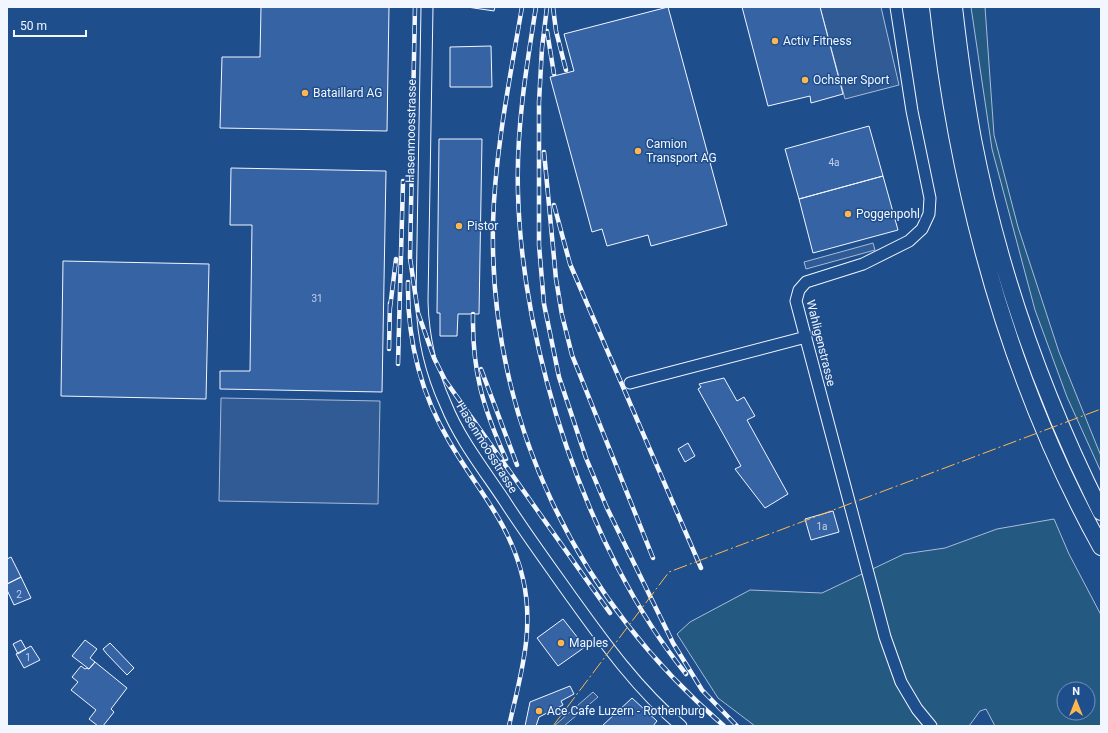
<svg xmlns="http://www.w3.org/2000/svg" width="1108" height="733" font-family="Roboto,sans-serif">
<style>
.green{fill:#245a82;stroke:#a8bbd7;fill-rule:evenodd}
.parking{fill:#305b95;stroke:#a8bbd7}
.building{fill:#3563a3;stroke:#f2f6ff}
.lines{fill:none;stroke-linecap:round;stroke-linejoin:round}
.minor-casing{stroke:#f2f6ff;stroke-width:13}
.highway-casing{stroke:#f2f6ff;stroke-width:18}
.minor{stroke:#1f4e8c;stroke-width:11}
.highway{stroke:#1f4e8c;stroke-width:16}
.rail-casing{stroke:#f2f6ff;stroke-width:4.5}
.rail{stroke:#1f4e8c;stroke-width:3;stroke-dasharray:9;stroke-linecap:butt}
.power{stroke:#ffb74d;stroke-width:1;stroke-dasharray:14 3 2 3;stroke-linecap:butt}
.poi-dot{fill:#ffb74d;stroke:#1f4e8c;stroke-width:1.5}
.labels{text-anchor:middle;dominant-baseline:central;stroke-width:3;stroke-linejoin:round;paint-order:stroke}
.number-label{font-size:10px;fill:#c3d1e8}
.poi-label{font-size:12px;fill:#f2f6ff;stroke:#1f4e8c;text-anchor:start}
.street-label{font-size:12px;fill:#f2f6ff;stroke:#1f4e8c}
</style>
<rect width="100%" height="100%" fill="#1f4e8c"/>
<path class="green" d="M 971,7 L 985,7 L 994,135 L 1018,227 L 1059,352 L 1101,456 L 1101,472 L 1067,397 L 1035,310 L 992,149 Z
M 1054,519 L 1069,554 L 1101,615 L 1101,726 L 995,726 L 986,709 L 980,711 L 969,726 L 755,726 L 718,698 L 677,634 L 690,622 L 750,590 L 822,593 L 904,554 L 945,548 L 997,529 ZM 1064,689 L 1088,689 L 1088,713 L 1064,713 Z"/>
<path class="parking" d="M 820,7 L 881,7 L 899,85 L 845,99 Z
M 873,243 L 875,250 L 806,269 L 804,262 Z
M 221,398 L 380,401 L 378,504 L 219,501 Z
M 593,692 L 598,697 L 564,726 L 554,726 Z"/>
<path class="building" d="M 261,7 L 389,7 L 387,131 L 220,128 L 222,57 L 260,57 Z
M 467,7 L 495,7 L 494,11 Z
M 668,7 L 727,225 L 651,246 L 648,235 L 607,246 L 602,229 L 592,232 L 550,77 L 574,71 L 564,34 Z
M 742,7 L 820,7 L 843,94 L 811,103 L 810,96 L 768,106 Z
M 491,46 L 492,87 L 450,87 L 450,47 Z
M 869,126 L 883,176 L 799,199 L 785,149 Z
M 439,139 L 482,139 L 479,314 L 458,314 L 457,336 L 440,336 L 440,313 L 437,313 Z
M 231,168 L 386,171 L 382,392 L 220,389 L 220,371 L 250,371 L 252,225 L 230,225 Z
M 883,176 L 898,230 L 813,253 L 799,199 Z
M 63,261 L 209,264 L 206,399 L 61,396 Z
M 724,378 L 737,401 L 744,397 L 755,416 L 747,420 L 788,494 L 765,508 L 735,469 L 741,466 L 698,389 L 701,387 L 699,384 Z
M 688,443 L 695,456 L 685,462 L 678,449 Z
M 833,511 L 839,532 L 811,540 L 805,519 Z
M 11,557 L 21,577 L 7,584 L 7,559 Z
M 21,577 L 31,598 L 14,605 L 7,590 L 7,584 Z
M 563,619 L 585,647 L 558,666 L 537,638 Z
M 21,640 L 26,649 L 18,654 L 13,644 Z
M 85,640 L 97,649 L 90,658 L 95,662 L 89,669 L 72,656 Z
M 110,643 L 134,668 L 127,675 L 106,653 L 103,649 Z
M 31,646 L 40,660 L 24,668 L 16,654 Z
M 95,662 L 127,688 L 111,709 L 114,712 L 103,726 L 98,726 L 89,719 L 96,710 L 71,690 L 78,682 L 72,677 L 81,666 L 85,669 L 87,668 L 89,669 Z
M 570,686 L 574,694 L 561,701 L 563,705 L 539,717 L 536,726 L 525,726 L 530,702 Z
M 632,698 L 657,721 L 653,726 L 602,726 Z"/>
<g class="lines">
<g class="minor-casing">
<path id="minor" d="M 427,7 L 422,302 C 423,339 431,372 446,405 C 460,440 485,471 506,503 C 526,534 548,564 570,595 C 603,641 637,689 681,726
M 896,7 L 912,111 L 930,198 L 929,214 L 922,229 L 909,241 L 863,264 L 806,282 L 799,290 L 796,301 L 885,637 L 901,682 L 917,709 L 931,726
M 630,383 L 806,337"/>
</g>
<g class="highway-casing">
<path id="highway" d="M 938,7 C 959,195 1009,381 1101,547
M 954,7 C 959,51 965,95 973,139 C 998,268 1042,394 1101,512"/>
</g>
<use href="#minor" class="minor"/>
<use href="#highway" class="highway"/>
<g class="rail-casing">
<path id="rail" d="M 415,7 L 410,258 L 418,313 L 434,358 L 445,380 L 610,613
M 522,7 C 510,78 495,151 493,223 C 489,421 576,598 724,726
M 536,7 C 526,69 516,130 518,193 C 522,349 587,552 686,674
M 547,7 L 542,48 L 539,102 L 539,245 L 544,304 L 559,377 L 586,458 L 607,508 L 673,643 L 702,690 L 737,726
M 553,7 L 556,31 L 566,70
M 547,31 L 554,74
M 544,152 L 556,279 L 562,315 L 572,355 L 653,558
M 554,205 L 570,264 L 701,568
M 408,282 C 407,339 420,392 449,441 C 477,490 510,522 523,579 C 535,630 520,677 509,726
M 390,308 L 396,259
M 473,314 C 472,371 483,408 506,459
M 389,349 L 390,303
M 398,364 L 403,181
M 481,369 L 517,465"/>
</g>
<use href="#rail" class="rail"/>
<path class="power" d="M 553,726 L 669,572 L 1101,409"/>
</g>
<g class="poi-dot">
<circle cx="775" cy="41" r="4"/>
<circle cx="805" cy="80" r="4"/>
<circle cx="305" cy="93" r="4"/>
<circle cx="638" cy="151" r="4"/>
<circle cx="848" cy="214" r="4"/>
<circle cx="459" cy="226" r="4"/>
<circle cx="561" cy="643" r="4"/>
<circle cx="539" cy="711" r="4"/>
</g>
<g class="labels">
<g class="number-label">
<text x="834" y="162">4a</text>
<text x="317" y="298">31</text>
<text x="822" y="526">1a</text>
<text x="19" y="594">2</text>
<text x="28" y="657">1</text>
</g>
<g class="poi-label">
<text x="783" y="41">Activ Fitness</text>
<text x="813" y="80">Ochsner Sport</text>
<text x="313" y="93">Bataillard AG</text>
<text x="646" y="144">Camion<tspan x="646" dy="14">Transport AG</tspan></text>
<text x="856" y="214">Poggenpohl</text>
<text x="467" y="226">Pistor</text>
<text x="569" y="643">Maples</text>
<text x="547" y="711">Ace Cafe Luzern - Rothenburg</text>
</g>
<g class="street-label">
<text transform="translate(411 131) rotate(-89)">Hasenmoosstrasse</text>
<text transform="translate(821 343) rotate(76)">Wahligenstrasse</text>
<text transform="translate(487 448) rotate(58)">Hasenmoosstrasse</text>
</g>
</g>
<rect width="1108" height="733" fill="none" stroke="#f2f6ff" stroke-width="16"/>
<g transform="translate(1076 701)"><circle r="19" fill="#1f4e8c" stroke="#7391ba"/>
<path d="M0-3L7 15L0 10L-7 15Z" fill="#ffb74d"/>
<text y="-6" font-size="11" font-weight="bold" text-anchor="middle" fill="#f2f6ff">N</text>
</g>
<path d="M14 30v6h72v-6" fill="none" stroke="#f2f6ff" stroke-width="2"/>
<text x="20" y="30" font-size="12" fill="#f2f6ff" stroke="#1f4e8c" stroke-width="3" paint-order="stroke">50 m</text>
</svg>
